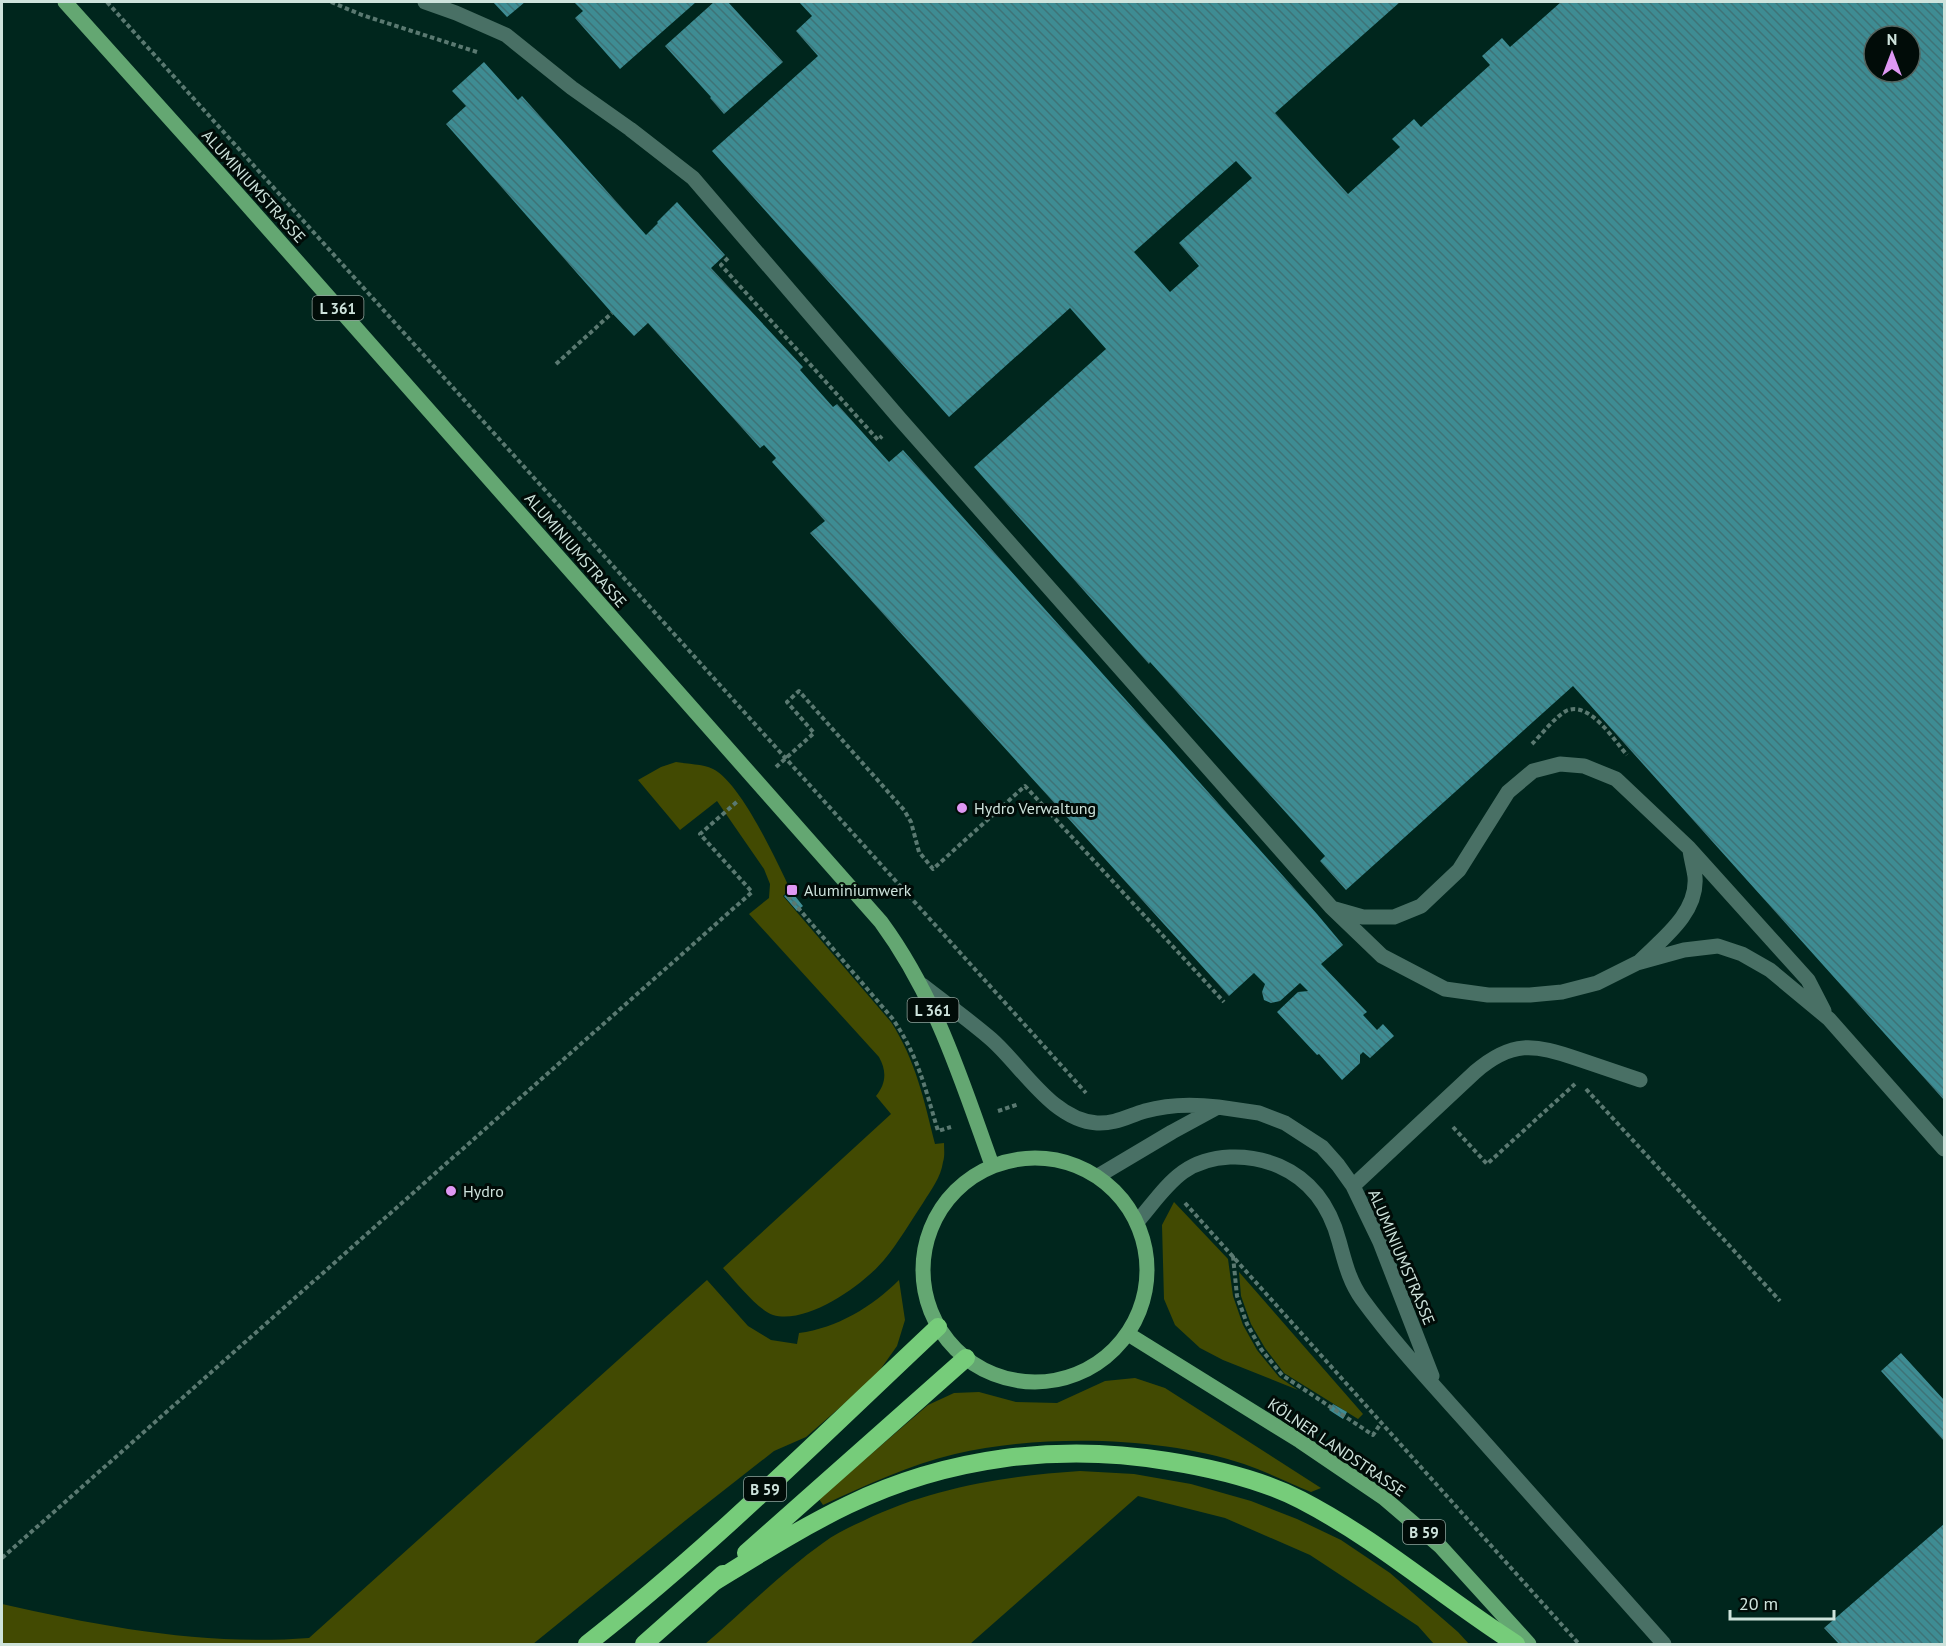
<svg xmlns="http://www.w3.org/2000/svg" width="1946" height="1646" font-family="'PT Sans',sans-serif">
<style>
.grass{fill:#424a02}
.building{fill:url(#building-back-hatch);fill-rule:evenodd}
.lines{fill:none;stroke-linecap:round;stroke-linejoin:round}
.path{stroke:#5a7971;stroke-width:4;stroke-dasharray:4.5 3;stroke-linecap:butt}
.minor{stroke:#497065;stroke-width:15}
.major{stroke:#64a772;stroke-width:15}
.highway{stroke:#76cc7a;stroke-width:18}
.poi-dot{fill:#de98f3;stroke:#010c08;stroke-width:2}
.labels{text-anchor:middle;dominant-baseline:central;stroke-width:6;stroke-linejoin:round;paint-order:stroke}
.shield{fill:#010c08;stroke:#90a29c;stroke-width:1.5}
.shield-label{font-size:15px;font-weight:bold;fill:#cee3dc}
.street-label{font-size:16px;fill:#cee3dc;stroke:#010c08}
.poi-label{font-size:16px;fill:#cee3dc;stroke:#010c08;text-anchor:start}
</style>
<defs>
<pattern id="building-back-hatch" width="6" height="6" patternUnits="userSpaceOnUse" patternTransform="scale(1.5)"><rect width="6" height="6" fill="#3e8c93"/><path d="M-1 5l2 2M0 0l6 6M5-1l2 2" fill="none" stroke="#3e7377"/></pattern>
</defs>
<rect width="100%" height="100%" fill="#00261d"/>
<path class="grass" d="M 676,762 C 687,764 703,764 713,769 C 741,783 776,860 790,889 L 783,896 L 891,1022 C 916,1061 924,1100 935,1144 L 944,1143 C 944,1149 945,1156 943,1162 C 941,1177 931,1190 923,1203 C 910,1222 899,1242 884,1260 C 863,1285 807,1325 773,1315 C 758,1310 734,1280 723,1268 L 891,1114 L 876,1096 C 886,1084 887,1071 879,1057 L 749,914 L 769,898 L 770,884 L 764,869 L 717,801 L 680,830 L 638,780 L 661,767 Z
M 1174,1202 L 1228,1259 L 1233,1296 L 1243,1325 L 1257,1350 L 1279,1377 L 1298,1390 L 1223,1360 L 1200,1348 L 1175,1325 L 1164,1299 L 1162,1225 Z
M 1239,1272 L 1363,1414 L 1358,1419 L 1284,1373 L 1265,1348 L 1251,1324 L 1241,1296 Z
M 707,1280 L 748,1326 L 771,1340 L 797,1344 L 799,1333 C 837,1328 872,1307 899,1280 L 905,1320 L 897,1346 L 875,1377 L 806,1437 L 774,1451 L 686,1520 L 533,1644 L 2,1644 L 2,1604 C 103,1627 205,1646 309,1638 Z
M 1135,1378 L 1165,1388 L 1321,1488 L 1311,1492 C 1289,1483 1267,1472 1244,1464 C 1161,1436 1040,1434 955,1454 C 909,1465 866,1485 823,1505 L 819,1499 L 928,1405 L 954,1393 L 979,1392 L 1016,1402 L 1057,1403 L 1105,1381 Z
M 1080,1471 L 1134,1474 L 1191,1484 L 1251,1501 L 1297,1519 L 1341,1540 L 1390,1573 L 1458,1632 L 1469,1644 L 1434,1644 L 1418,1626 L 1310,1555 L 1225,1518 L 1138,1496 L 970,1644 L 705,1644 C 744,1611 782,1572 823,1543 C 835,1534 849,1527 863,1521 C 931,1488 1005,1476 1080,1471 Z"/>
<path class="building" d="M 493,2 L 525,2 L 507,17 Z
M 574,2 L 696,2 L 620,69 L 575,18 L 583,11 Z
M 714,2 L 728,2 L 783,62 L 724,114 L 710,98 L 711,97 L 665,46 Z
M 799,2 L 1400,2 L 1275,113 L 1348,194 L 1400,147 L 1392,139 L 1414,119 L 1421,127 L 1490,65 L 1482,56 L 1502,38 L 1510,47 L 1561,2 L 1944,2 L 1944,1100 L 1573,686 L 1346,890 L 1320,861 L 1325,856 L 1150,662 L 1149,664 L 974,467 L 1106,349 L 1070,308 L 949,417 L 712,151 L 818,56 L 796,31 L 812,16 ZM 1874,36 L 1910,36 L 1910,72 L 1874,72 ZM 1236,161 L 1252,178 L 1179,243 L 1199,266 L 1170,292 L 1134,252 Z
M 484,62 L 518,100 L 522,96 L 646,235 L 658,223 L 657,222 L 677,202 L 725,255 L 711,268 L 803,367 L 800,370 L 833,407 L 837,404 L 889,462 L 903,450 L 1317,914 L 1343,945 L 1321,964 L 1367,1012 L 1363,1015 L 1377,1030 L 1383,1024 L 1394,1036 L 1370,1058 L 1363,1052 L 1360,1055 L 1360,1063 L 1342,1080 L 1319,1054 L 1317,1055 L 1277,1012 L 1298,992 L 1308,991 L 1300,983 L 1280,1001 L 1271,1003 L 1264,1000 L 1262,992 L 1265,984 L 1254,973 L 1229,996 L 810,533 L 825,521 L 772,462 L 776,458 L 764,445 L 760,448 L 648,323 L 634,336 L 612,313 L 446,124 L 466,106 L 452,91 Z
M 791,891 L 803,906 L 797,911 L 784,896 Z
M 1901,1353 L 1944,1400 L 1944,1441 L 1881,1371 Z
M 1333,1404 L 1347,1412 L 1343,1419 L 1329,1410 Z
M 1944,1524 L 1944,1644 L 1839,1644 L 1824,1628 Z"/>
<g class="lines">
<path class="path" d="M 107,2 L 1086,1093
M 331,2 L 362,15 L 477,52
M 728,258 L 721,265 L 878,440 L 882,436
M 556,364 L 612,313
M 1532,744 C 1541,735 1555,717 1566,711 C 1589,700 1614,740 1627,755
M 776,767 L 814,733 L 787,702 L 799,691 L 904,810 L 911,822 L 919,852 L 933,869 L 1025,786 L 1224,1002
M 788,896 L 892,1018 C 918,1055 925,1088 938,1131 L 951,1127
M 1586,1089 L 1780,1301
M 998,1111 L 1019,1104
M 1453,1127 L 1487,1164 L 1575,1084
M 1185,1203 L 1579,1644
M 1233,1256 L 1237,1296 L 1247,1324 L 1261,1349 L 1282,1375 L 1373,1435 L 1381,1423
M 2,1558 L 752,892 L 700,834 L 739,800"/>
<path class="minor" d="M 425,2 L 456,13 L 506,35 L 572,88 L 630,129 L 693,178 L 900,419 L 1331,907 L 1382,956 L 1445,989 L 1488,995 L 1530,995 L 1562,992 L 1597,983 L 1637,963 L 1684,950 L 1718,946 L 1742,954 L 1770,970 L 1829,1019 L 1944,1149
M 1335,909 L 1363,917 L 1394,917 L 1421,906 L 1459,870 L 1508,792 L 1533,771 L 1560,764 L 1584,766 L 1616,779 L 1689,848 L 1808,980 L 1824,1011
M 1640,961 C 1662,939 1698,913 1695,877 C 1694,868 1691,859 1690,850
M 922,985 C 945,1003 969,1020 991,1039 C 1022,1066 1052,1120 1097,1123 C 1115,1124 1128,1116 1145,1111 C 1169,1104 1194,1104 1218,1107
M 1098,1176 L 1172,1132 L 1218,1107 L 1259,1113 L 1285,1123 L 1322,1147 L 1338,1165 L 1353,1186 L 1380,1242 L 1432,1376
M 1353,1186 L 1475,1072 C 1512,1040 1534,1044 1578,1059 C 1599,1066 1619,1073 1640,1080
M 1137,1222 C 1152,1205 1165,1185 1183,1172 C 1210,1153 1249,1153 1279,1166 C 1311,1180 1330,1207 1339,1241 C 1345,1262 1349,1281 1362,1299 C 1397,1347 1438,1390 1477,1434 C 1540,1504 1602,1574 1664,1644"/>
<path class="major" d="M 65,2 L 234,190 L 881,922 C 936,997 961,1079 992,1165
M923 1270a112 112 0 1 1 224 0a112 112 0 1 1-224 0Z
M 1128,1334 L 1300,1441 L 1384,1498 L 1440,1546 L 1529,1644"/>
<path class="highway" d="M 746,1553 L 966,1358
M 714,1582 C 758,1555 802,1527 848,1505 C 947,1457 1059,1443 1167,1461 C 1212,1468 1260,1479 1301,1500 C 1380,1541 1442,1597 1516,1644
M 587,1644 C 711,1547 823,1435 938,1327
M 644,1644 L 723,1574"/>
</g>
<g class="poi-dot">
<circle cx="962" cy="808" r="6"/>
<rect x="786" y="884" width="12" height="12" rx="3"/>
<circle cx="451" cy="1191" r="6"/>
</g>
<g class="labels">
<g class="shield">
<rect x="312.5" y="296" width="51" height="24" rx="4.5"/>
<rect x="907.5" y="998" width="51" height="24" rx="4.5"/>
<rect x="744" y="1477" width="42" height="24" rx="4.5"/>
<rect x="1403" y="1520" width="42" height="24" rx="4.5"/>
</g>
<g class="shield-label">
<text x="338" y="308">L 361</text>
<text x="933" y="1010">L 361</text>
<text x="765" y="1489">B 59</text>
<text x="1424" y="1532">B 59</text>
</g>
<g class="street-label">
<text transform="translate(254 186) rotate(48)">ALUMINIUMSTRASSE</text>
<text transform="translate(576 550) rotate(49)">ALUMINIUMSTRASSE</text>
<text transform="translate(1402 1257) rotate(67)">ALUMINIUMSTRASSE</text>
<text transform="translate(1337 1447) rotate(34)">KÖLNER LANDSTRASSE</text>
</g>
<g class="poi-label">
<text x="974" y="808">Hydro Verwaltung</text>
<text x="804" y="890">Aluminiumwerk</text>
<text x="463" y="1191">Hydro</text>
</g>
</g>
<rect width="1946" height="1646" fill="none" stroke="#cee3dc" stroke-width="6"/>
<g transform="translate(1892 54)"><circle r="28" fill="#010c08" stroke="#53625d" stroke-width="1.5"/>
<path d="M0-4.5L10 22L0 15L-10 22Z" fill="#de98f3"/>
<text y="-9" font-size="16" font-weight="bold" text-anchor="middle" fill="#cee3dc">N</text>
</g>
<path d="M1730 1610v9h104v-9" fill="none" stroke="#cee3dc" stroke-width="3"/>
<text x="1739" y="1610" font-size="18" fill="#cee3dc" stroke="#010c08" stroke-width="4.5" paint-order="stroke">20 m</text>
</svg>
